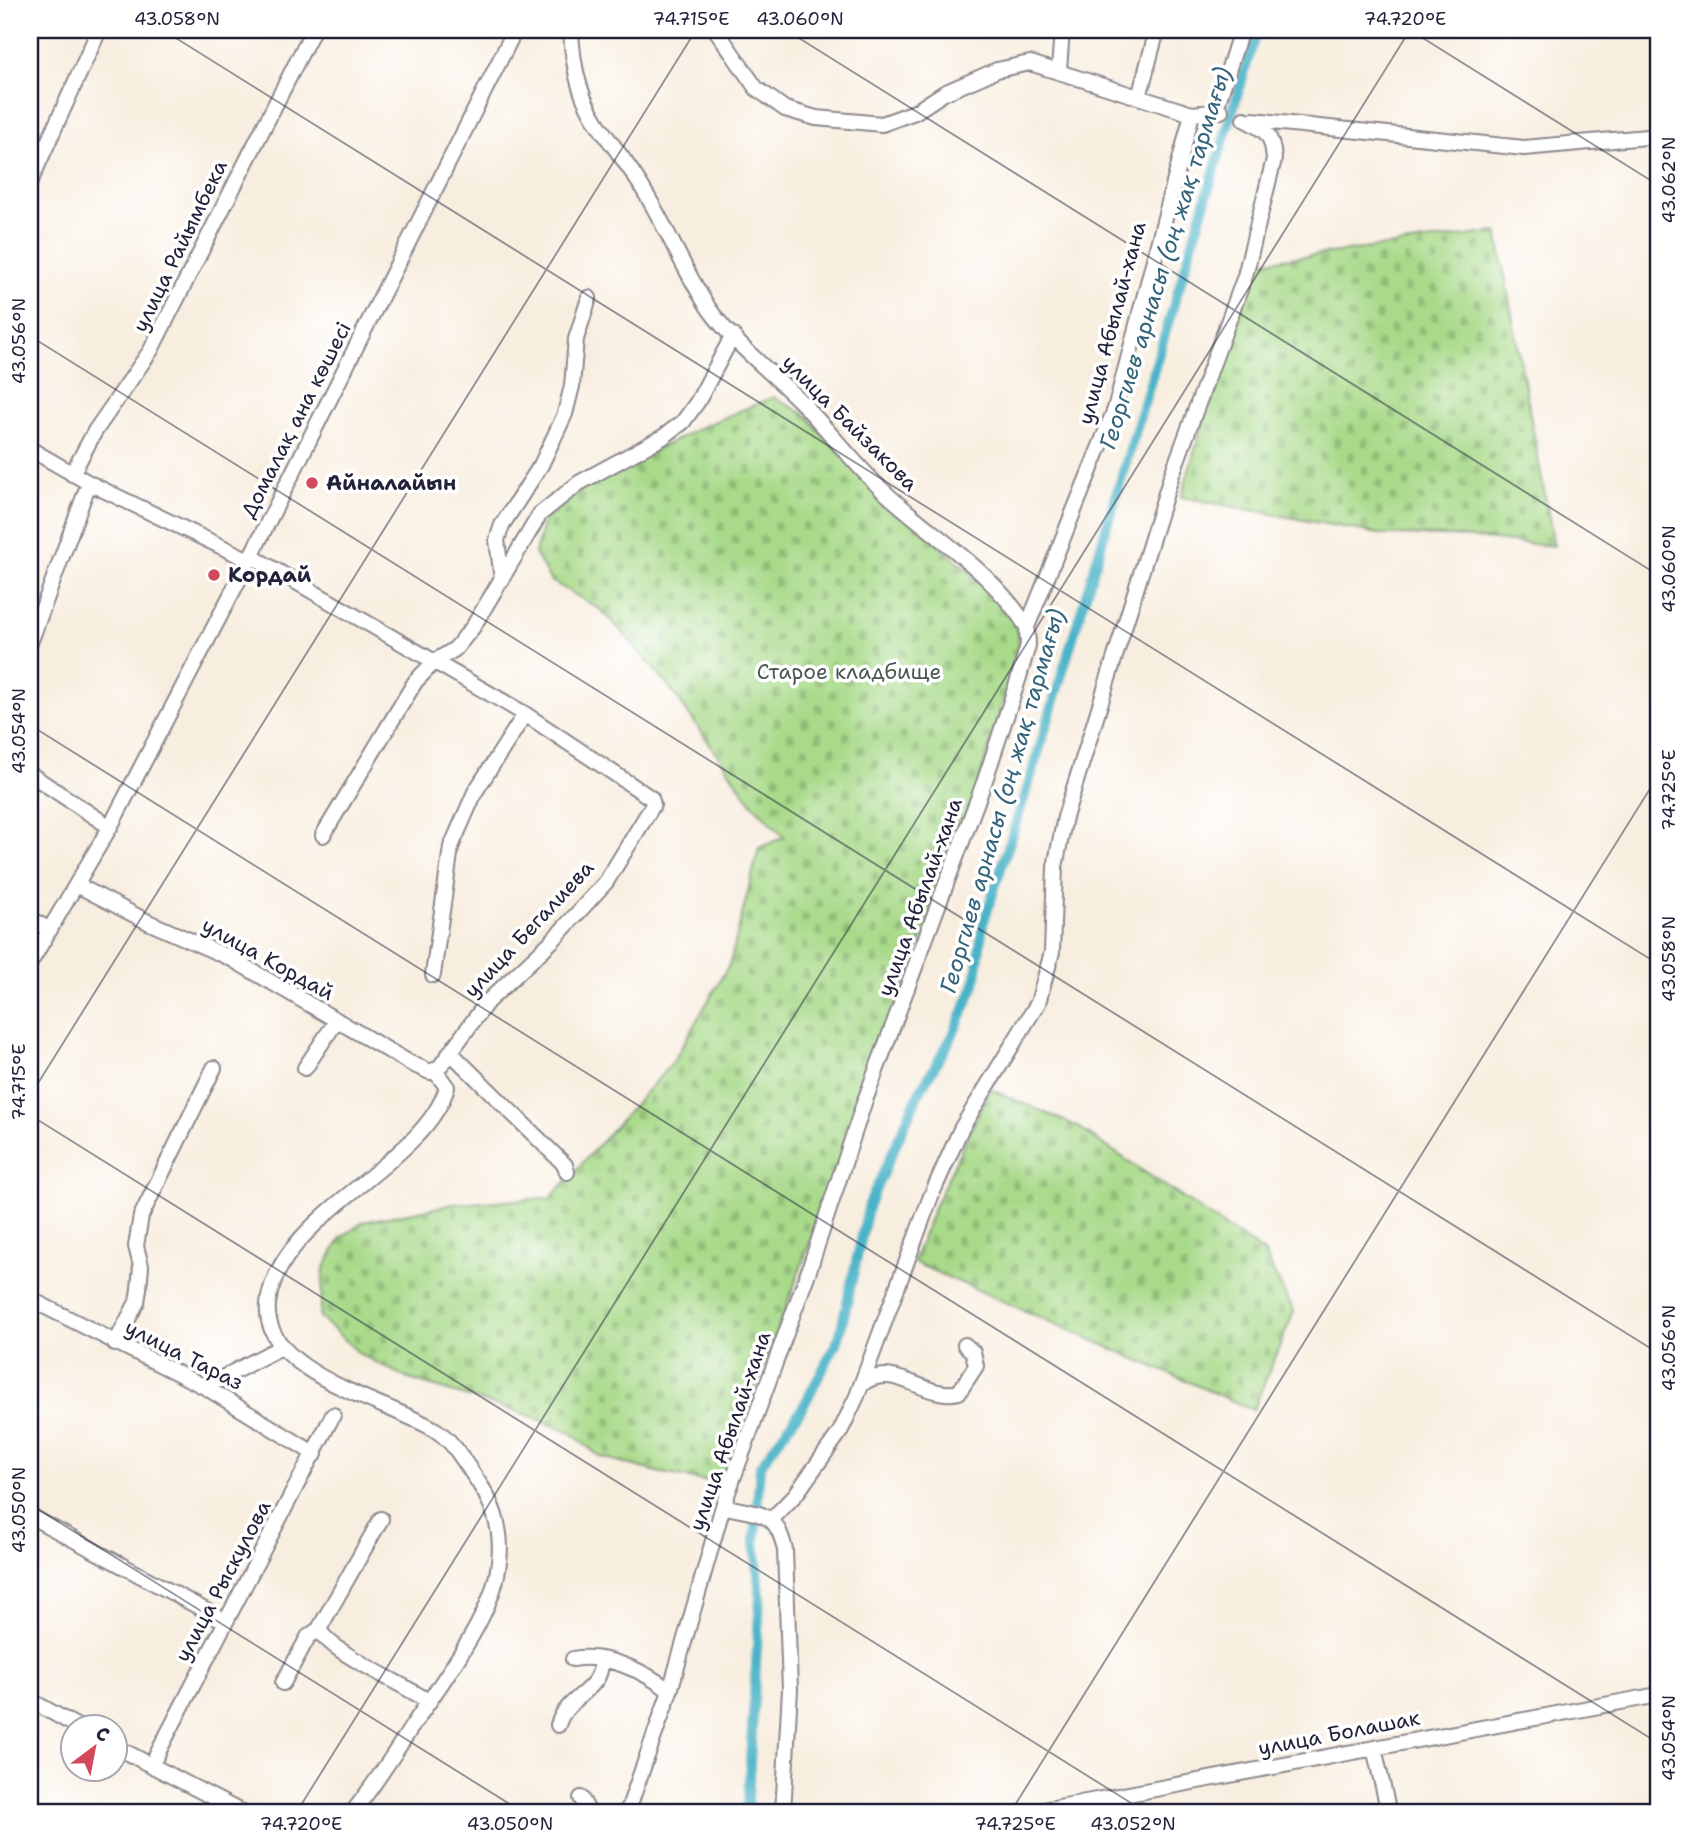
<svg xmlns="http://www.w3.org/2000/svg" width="1688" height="1843" font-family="'Shantell Sans',sans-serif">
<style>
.cemetery{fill:url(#cemetery-stones);stroke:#657e62;stroke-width:2}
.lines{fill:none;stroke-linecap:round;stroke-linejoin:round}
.canal{stroke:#4ab3c8;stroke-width:10}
.minor-casing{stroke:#8d888d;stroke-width:18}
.minor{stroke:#fff;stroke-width:14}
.ticks{fill:none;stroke:#22223b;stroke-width:2;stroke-opacity:0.45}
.poi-dot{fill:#d1495b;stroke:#fff;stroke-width:2.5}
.labels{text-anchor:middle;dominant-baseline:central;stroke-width:7;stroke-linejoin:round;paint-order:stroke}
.street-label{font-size:21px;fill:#22223b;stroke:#fff}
.poi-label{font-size:21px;font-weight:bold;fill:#22223b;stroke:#fff;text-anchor:start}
.park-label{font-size:21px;fill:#4a5952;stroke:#fff}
.water-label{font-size:23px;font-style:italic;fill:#34637a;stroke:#fff}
.neatline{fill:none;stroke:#22223b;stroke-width:2.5}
.ticks-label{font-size:18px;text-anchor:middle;fill:#22223b}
</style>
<defs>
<pattern id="cemetery-stones" width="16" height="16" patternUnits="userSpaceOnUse" patternTransform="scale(1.75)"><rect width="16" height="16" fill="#a8da89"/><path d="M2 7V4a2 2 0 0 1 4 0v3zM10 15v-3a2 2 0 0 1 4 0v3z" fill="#90bb77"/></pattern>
</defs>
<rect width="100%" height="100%" fill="#fff"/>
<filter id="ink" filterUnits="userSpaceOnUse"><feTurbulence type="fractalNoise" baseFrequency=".0143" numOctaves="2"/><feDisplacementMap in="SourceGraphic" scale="14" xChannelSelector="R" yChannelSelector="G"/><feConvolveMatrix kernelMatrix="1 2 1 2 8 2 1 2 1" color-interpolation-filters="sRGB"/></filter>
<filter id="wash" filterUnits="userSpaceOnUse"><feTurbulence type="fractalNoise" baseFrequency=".00686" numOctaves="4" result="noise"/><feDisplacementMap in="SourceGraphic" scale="28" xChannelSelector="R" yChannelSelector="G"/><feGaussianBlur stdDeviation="1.57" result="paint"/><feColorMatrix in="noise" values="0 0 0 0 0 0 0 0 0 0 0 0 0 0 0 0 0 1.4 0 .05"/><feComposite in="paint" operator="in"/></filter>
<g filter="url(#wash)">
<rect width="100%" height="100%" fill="#f8eedf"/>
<path class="cemetery" d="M 1497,232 L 1554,546 L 1452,536 L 1384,535 L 1181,497 L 1251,263 Z
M 773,397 L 805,414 L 864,479 L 971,573 L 1017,625 L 1019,648 L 975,795 L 721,1484 L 657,1472 L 599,1456 L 571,1433 L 534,1417 L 409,1379 L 360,1354 L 320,1317 L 324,1269 L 341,1238 L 363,1222 L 454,1204 L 551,1198 L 673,1062 L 730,963 L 759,848 L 784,837 L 751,802 L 668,685 L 623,633 L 601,610 L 550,580 L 535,553 L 544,520 L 594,480 L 704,426 Z
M 990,1089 L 1076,1126 L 1264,1253 L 1294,1312 L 1253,1410 L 913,1262 L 935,1205 Z"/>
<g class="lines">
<path class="canal" d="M 747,1813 L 760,1597 L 755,1541 L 760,1466 L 803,1407 L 839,1338 L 869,1204 L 919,1093 L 952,1037 L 975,984 L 983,924 L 1029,783 L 1257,30"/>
</g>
</g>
<g filter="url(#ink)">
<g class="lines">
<g class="minor-casing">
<path id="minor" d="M 571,30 C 575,118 606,126 646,194 C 669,232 685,273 710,310 C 735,345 773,373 803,404 C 827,429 849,457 874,482 C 923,531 990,567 1027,627
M 716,30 L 756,88 L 785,109 L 816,118 L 882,124 L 915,112 L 944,93 L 997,70 L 1030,63 L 1192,114 L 1221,111
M 1059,70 L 1062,30
M 1139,97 L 1157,30
M 1215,112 L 1241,30
M 1253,120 L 1524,148 L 1658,136
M 30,182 L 99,30
M 30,449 L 89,483 L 249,560
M 72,474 L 95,431 L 151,350 L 313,30
M 502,580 L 497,540 L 502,525 L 541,465 L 565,414 L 572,386 L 576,339 L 589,298
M 30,643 L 89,483
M 30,774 L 110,827
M 323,835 L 415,682 L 434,662 L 455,649 L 473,627 L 540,514 L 579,483 L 663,437 L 683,422 L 698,401 L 733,335
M 77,885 L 148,922 L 230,958 L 410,1063 L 430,1072 L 439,1068 L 487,1002 L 553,940 L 606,882 L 653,805 L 651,798 L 525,714 L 251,556
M 30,919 L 50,930
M 30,963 L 110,827 L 249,560 L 515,30
M 433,975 L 451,847 L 475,792 L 525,714
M 450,1052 L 565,1165 L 567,1172
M 305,1068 L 337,1020
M 30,1299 L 205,1387 L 315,1454
M 115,1344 L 137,1302 L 139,1289 L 141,1266 L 136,1246 L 141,1216 L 214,1068
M 861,1385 C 893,1358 925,1401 959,1392 L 976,1366 L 973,1352 L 965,1345
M 205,1387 L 283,1346
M 723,1506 C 759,1516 776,1508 785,1550 L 790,1689 L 783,1813
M 30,1516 L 225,1621
M 381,1519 L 319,1629 C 330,1653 403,1683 429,1702
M 772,1519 L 796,1494 L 840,1432 L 857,1396 L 931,1196 L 961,1129 L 1038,1003 L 1052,952 L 1055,867 L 1065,817 L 1171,477 L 1245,276 L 1274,159 C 1272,133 1266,131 1244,119
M 573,1659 C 605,1653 645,1671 670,1691
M 283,1683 L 308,1637 L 319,1629
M 30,1700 L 80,1728
M 558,1725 C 566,1696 606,1689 600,1659
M 116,1747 L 243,1813
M 1374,1748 L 1389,1813
M 151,1766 L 333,1415
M 581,1798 L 589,1813
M 352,1813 C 373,1787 391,1759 409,1731 C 437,1688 491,1620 498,1569 C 504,1536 496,1507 477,1480 C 465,1463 454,1442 437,1431 C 392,1402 261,1375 268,1304 C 277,1215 425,1165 447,1087 L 435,1071
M 627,1813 L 670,1691 L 723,1506 L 809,1270 L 864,1103 L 985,780 L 1019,677 L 1028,645 L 1027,627 L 1115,409 L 1192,114
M 1027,1813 L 1658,1695"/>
</g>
<use href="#minor" class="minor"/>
</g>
</g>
<path class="ticks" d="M 163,30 L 1658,964M 786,30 L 1658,575M 1410,30 L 1658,185M 30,336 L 1658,1353M 30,725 L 1658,1743M 30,1096 L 696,30M 30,1115 L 1147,1813M 30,1504 L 524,1813M 296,1813 L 1410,30M 1010,1813 L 1658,776"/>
<g class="poi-dot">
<circle cx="312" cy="483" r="7"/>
<circle cx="214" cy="575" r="7"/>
</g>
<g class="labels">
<g class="street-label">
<text transform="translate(180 246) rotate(-64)">улица Райымбека</text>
<text transform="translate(1112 323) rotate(-75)">улица Абылай-хана</text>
<text transform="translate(296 420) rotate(-63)">Домалақ ана көшесі</text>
<text transform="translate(850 423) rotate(45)">улица Байзакова</text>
<text transform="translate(920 897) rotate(-70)">улица Абылай-хана</text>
<text transform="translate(529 929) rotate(-47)">улица Бегалиева</text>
<text transform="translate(268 959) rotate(29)">улица Кордай</text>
<text transform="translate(184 1355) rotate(27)">улица Тараз</text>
<text transform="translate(730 1431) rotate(-71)">улица Абылай-хана</text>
<text transform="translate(223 1581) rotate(-62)">улица Рыскулова</text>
<text transform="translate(1339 1733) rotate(-11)">улица Болашак</text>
</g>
<g class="poi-label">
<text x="326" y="483">Айналайын</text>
<text x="228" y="575">Кордай</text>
</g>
<g class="park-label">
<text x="849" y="672">Старое кладбище</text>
</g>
<g class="water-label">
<text transform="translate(1165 258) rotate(-73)">Георгиев арнасы (оң жақ тармағы)</text>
<text transform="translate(1002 801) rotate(-74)">Георгиев арнасы (оң жақ тармағы)</text>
</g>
</g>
<rect width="1688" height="1843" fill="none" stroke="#fff" stroke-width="77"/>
<g transform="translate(94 1748) rotate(32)"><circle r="33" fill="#ffffff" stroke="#a7a7b1" stroke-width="2"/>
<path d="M0-5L12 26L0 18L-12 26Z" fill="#d1495b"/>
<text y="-10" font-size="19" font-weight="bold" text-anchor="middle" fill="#22223b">С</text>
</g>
<rect x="38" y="38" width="1612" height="1766" class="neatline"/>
<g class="ticks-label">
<text x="177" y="25">43.058°N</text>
<text x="691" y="25">74.715°E</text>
<text x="800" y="25">43.060°N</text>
<text x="1405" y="25">74.720°E</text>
<text transform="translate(1669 180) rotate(-90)" y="6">43.062°N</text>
<text transform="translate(19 341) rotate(-90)" y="6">43.056°N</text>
<text transform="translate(1669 569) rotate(-90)" y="6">43.060°N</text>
<text transform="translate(19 731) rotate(-90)" y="6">43.054°N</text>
<text transform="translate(1669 790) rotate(-90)" y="6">74.725°E</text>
<text transform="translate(1669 959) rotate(-90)" y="6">43.058°N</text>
<text transform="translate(19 1082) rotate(-90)" y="6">74.715°E</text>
<text transform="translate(1669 1348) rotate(-90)" y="6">43.056°N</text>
<text transform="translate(19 1510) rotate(-90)" y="6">43.050°N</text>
<text transform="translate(1669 1738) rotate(-90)" y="6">43.054°N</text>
<text x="301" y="1830">74.720°E</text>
<text x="510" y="1830">43.050°N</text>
<text x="1015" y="1830">74.725°E</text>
<text x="1133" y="1830">43.052°N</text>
</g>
</svg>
